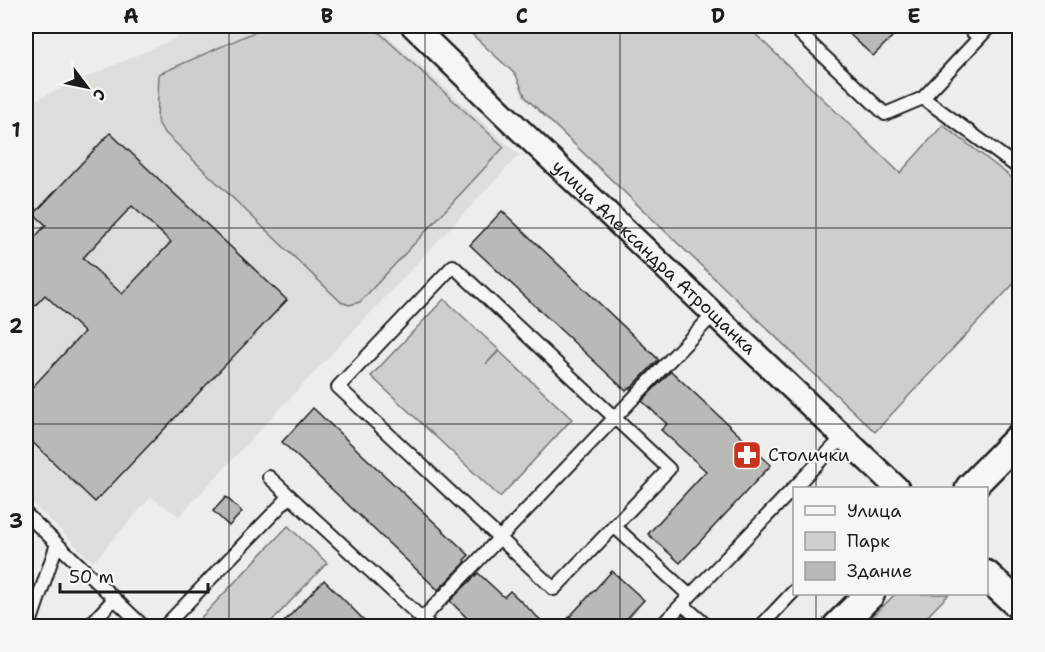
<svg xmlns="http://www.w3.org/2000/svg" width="1045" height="652" font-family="'Shantell Sans',sans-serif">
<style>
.built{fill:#ddddda}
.green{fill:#cececb;stroke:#757574;stroke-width:1.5}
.building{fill:#b9b9b6;stroke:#1c1c1c;stroke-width:1.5;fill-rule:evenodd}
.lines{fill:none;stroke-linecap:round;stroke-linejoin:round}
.service-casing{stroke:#1c1c1c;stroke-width:16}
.minor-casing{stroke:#1c1c1c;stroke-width:27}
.tertiary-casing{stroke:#1c1c1c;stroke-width:33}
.service{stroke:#f6f6f2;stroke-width:12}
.minor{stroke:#f6f6f2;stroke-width:22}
.tertiary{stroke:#f6f6f2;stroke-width:28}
.grid{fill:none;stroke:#1c1c1c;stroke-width:1.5;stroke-opacity:0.55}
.labels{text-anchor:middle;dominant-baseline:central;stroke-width:4.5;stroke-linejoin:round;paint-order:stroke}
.street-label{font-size:18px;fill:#1c1c1c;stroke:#f6f6f2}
.poi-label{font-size:18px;fill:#1c1c1c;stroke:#f6f6f2;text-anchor:start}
.neatline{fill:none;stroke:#1c1c1c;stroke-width:2}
.grid-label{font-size:20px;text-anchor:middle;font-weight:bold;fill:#1c1c1c}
</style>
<rect width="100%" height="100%" fill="#edede9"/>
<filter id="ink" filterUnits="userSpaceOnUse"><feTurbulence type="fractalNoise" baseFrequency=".0167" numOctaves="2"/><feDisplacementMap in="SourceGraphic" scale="12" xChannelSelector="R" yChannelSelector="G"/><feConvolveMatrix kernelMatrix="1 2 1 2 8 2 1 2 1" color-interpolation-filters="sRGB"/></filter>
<g filter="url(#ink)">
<path class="built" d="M 203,26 L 377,26 L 519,155 L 179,516 L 151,497 L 93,562 L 26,497 L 26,104 Z"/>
<path class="green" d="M 268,26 L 372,26 L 504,147 L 360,302 L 349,305 L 341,302 L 163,131 L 157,120 L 159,74 Z
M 463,26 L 747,26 L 900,173 L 943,125 L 1019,183 L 1019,278 L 875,432 L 526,98 L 516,75 Z
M 444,299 L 499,350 L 486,364 L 499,351 L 572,419 L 500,497 L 371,376 Z
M 288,526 L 327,563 L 267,626 L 193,626 Z
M 895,594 L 949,594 L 918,626 L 864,626 Z"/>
<path class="building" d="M 841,26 L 903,26 L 873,56 Z
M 110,133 L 287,300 L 95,502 L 26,436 L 26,394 L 84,332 L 45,295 L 26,315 L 26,247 L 46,225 L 34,214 ZM 132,206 L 171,242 L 122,294 L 83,258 Z
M 502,211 L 657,358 L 658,360 L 630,389 L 629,388 L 626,391 L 470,245 Z
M 671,371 L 771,465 L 680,563 L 648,534 L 706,471 L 661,430 L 667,424 L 642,401 Z
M 313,408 L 469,555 L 464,560 L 466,562 L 438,590 L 282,442 Z
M 226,497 L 242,512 L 229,526 L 213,511 Z
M 612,571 L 644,600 L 619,627 L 560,627 Z
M 478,573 L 504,597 L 510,591 L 548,627 L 476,627 L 450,601 Z
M 324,580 L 371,627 L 279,627 Z"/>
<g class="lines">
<g class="service-casing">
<path id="service" d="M 792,26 L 885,114 L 923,98 L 979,38 L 967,26
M 979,38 L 990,26
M 923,98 L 1020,169
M 453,266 L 669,469 L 554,589 L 338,387 Z
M 269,477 L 430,626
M 26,514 L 143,626
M 614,526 L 690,596
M 682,604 L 707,626
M 422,619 L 714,314
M 29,626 L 57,544
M 89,626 L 114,599
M 165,626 L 290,496
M 661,626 L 843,437
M 761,626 L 794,591"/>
</g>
<g class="minor-casing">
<g id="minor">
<path id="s1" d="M 413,26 L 517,127 L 897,488"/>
</g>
</g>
<g class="tertiary-casing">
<path id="tertiary" d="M 970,488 L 1020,437
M 986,575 L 1020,606
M 838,626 L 870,594"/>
</g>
<use href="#service" class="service"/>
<use href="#minor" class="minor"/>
<use href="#tertiary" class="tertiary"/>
</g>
</g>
<path class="grid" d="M 229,26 L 229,626M 425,26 L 425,626M 620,26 L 620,626M 816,26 L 816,488M 26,228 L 1020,228M 26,424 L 1020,424M 816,594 L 816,626"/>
<defs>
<g id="pharmacy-square" transform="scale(1.5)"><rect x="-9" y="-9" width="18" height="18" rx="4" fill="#c8321e" stroke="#f6f6f2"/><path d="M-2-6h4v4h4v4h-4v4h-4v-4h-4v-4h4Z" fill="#fff"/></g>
</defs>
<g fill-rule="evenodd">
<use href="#pharmacy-square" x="747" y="455"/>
</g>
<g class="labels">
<g class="street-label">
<text stroke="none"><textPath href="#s1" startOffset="334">улица Александра Атрощанка</textPath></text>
</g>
<g class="poi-label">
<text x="768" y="455">Столички</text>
</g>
</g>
<rect width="1045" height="652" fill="none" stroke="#f6f6f2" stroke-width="66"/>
<rect x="793" y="487" width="195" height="108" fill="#f6f6f2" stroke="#9f9f9c" stroke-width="1.5"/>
<rect x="805" y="506" width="30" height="9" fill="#f6f6f2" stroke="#9f9f9c" stroke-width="1.5"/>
<text x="847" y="517" font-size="18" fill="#1c1c1c">Улица</text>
<rect x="805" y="532" width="30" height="18" fill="#cececb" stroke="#9f9f9c" stroke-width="1.5"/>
<text x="847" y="547" font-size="18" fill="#1c1c1c">Парк</text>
<rect x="805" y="562" width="30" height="18" fill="#b9b9b6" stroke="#9f9f9c" stroke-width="1.5"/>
<text x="847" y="577" font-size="18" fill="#1c1c1c">Здание</text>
<g transform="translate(87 87) rotate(122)" stroke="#f6f6f2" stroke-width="4.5" paint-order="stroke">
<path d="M0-4.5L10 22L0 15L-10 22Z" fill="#1c1c1c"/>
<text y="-9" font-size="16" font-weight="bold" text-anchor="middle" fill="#1c1c1c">С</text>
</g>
<path d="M60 583v9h148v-9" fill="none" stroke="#1c1c1c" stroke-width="3"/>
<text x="69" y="583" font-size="18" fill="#1c1c1c" stroke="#f6f6f2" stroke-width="4.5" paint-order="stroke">50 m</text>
<rect x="33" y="33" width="979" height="586" class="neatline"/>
<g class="grid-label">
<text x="131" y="23">A</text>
<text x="327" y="23">B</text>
<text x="522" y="23">C</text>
<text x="718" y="23">D</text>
<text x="914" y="23">E</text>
<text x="16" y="137">1</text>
<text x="16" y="333">2</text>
<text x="16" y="528">3</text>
</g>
</svg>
